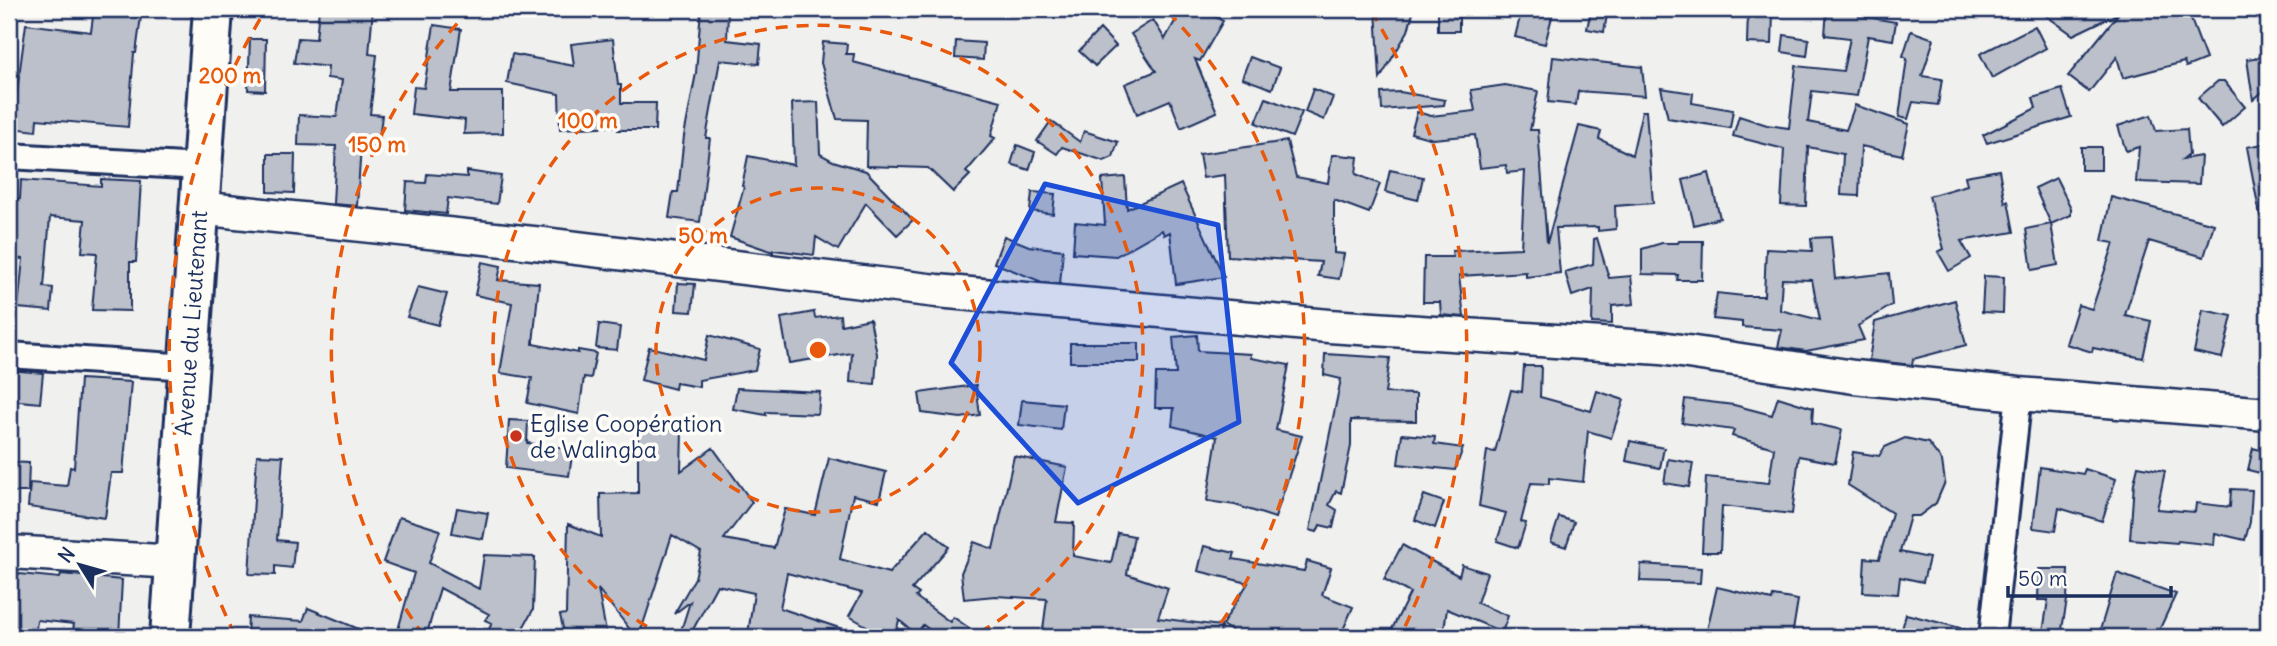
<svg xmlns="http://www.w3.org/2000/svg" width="2277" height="646" font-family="Delius,sans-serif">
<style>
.building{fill:#bbc0ca;stroke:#1b2f5e;stroke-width:2;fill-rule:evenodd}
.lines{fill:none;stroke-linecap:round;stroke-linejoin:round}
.minor-casing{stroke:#1b2f5e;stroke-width:30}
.tertiary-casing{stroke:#1b2f5e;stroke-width:37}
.primary-casing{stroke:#1b2f5e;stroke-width:44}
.minor{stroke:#fdfcf7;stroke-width:24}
.tertiary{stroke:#fdfcf7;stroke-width:32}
.primary{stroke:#fdfcf7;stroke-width:38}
.marked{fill:#1d4ed8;fill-opacity:0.2;stroke:#1d4ed8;stroke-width:5;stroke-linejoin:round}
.ring{fill:none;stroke:#e8590c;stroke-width:3.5;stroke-dasharray:12 9}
.poi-dot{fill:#c8321e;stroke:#fdfcf7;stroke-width:2.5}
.labels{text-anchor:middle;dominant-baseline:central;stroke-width:7;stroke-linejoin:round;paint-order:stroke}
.street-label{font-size:23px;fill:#1b2f5e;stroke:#fdfcf7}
.poi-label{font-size:23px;fill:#1b2f5e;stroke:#fdfcf7;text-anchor:start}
.centre{fill:#e8590c;stroke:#fdfcf7;stroke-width:3.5}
.ring-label{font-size:21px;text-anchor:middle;font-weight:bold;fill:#e8590c;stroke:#fdfcf7;stroke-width:7;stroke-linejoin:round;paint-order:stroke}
</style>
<rect width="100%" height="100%" fill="#f0f0ee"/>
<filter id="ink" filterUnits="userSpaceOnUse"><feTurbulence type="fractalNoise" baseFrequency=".0143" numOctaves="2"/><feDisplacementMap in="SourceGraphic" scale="14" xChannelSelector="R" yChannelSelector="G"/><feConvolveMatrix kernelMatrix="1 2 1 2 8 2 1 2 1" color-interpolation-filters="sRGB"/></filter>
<g filter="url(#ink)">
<path class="building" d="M 94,9 L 142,9 L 136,53 L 134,53 L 128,127 L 37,119 L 36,131 L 12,128 L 26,24 L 91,32 Z
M 319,9 L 373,9 L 369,54 L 377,55 L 370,114 L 382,115 L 378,148 L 361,146 L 357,206 L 333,204 L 336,146 L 298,145 L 299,115 L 337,117 L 342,80 L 327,78 L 328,67 L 294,63 L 298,38 L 316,39 Z
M 701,9 L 728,9 L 727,40 L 761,44 L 759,64 L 720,60 L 706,138 L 710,138 L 700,222 L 669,218 L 673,192 L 678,192 L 684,136 L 696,73 Z
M 1182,9 L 1201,9 L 1223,21 L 1200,61 L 1195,59 L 1217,112 L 1181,128 L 1170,100 L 1137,114 L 1125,84 L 1156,71 L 1131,34 L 1153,20 L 1165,39 Z
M 1376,9 L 1414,9 L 1408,31 L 1380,79 Z
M 1438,9 L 1459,9 L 1459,31 L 1438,31 Z
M 1522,9 L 1554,9 L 1545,44 L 1515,37 Z
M 1591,9 L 1608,9 L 1604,32 L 1587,29 Z
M 1827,9 L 1860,11 L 1859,16 L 1896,22 L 1893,40 L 1868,36 L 1857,96 L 1812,91 L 1808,122 L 1846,130 L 1855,105 L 1909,124 L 1902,155 L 1861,146 L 1859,196 L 1841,195 L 1843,154 L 1808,147 L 1806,206 L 1781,205 L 1784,149 L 1733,136 L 1739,116 L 1767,125 L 1789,128 L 1796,66 L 1843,71 L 1850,38 L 1825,35 Z
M 2037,9 L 2187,9 L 2206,59 L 2186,67 L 2184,62 L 2123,78 L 2117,57 L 2089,92 L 2068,76 L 2119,13 L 2073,35 Z
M 1748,11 L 1773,12 L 1772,44 L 1747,43 Z
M 434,25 L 461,29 L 451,92 L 503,92 L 503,133 L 464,134 L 465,120 L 411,114 L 414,87 L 424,88 Z
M 2035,26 L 2046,48 L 1992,78 L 1980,54 Z
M 1100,29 L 1116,46 L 1095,66 L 1079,51 Z
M 1911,31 L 1934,39 L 1922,76 L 1942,79 L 1938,105 L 1913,102 L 1908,119 L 1899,117 L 1907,58 L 1903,56 Z
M 1784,35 L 1809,39 L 1807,56 L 1782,52 Z
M 250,39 L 266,39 L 265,91 L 248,90 Z
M 613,39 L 618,85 L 621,85 L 621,103 L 656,103 L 655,130 L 618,130 L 619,126 L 560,129 L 559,94 L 507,83 L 512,54 L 574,66 L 571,44 Z
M 956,41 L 984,43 L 983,60 L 955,58 Z
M 823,42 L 847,44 L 846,54 L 854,54 L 853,62 L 1001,101 L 991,136 L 995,138 L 966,172 L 970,175 L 953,192 L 928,168 L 866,166 L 867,120 L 837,119 L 821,63 Z
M 2267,56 L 2268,87 L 2253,100 L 2247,59 Z
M 1250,57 L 1280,68 L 1272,89 L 1242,78 Z
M 1553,57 L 1642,67 L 1645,96 L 1578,91 L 1576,105 L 1548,102 Z
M 2218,81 L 2224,81 L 2245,107 L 2222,127 L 2198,98 Z
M 1505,85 L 1538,91 L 1530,130 L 1538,130 L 1547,243 L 1579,126 L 1601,131 L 1599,139 L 1632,155 L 1642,111 L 1646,111 L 1653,203 L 1615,206 L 1616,229 L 1598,231 L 1598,227 L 1556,228 L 1560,273 L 1526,277 L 1526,272 L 1459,276 L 1464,317 L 1441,315 L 1440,302 L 1423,302 L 1424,257 L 1453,257 L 1452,251 L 1521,248 L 1525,171 L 1507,173 L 1506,165 L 1480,168 L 1475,135 L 1433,139 L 1411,133 L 1417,112 L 1431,116 L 1475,111 L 1471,90 Z
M 1661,88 L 1693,93 L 1692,103 L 1733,110 L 1730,128 L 1668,118 Z
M 1313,89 L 1333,97 L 1324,120 L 1305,112 Z
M 2062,89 L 2071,117 L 1987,143 L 1983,135 L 2036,108 L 2033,98 Z
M 1400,92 L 1445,100 L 1444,105 L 1382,110 L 1381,93 Z
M 1266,98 L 1302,112 L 1292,137 L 1256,123 Z
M 818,102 L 820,154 L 833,161 L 866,171 L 913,220 L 897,235 L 866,203 L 838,250 L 816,237 L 814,255 L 773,250 L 773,252 L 730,237 L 744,187 L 742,186 L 748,156 L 794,165 L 792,103 Z
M 2151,115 L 2156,131 L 2187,129 L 2189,154 L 2183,159 L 2201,156 L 2199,184 L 2136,182 L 2139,147 L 2126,151 L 2118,126 Z
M 1051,121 L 1080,142 L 1084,131 L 1118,142 L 1113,157 L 1104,161 L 1062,147 L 1057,154 L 1037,141 Z
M 1287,141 L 1296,177 L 1328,183 L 1332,155 L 1339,155 L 1358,157 L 1356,174 L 1380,184 L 1369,213 L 1334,200 L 1334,253 L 1344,254 L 1339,279 L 1318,276 L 1321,262 L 1228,256 L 1225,175 L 1203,178 L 1199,154 Z
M 2268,143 L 2268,216 L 2260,216 L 2247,147 Z
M 1017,145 L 1035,152 L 1029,170 L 1011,164 Z
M 2081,147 L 2101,147 L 2101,170 L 2081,170 Z
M 268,154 L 295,154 L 294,193 L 268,192 Z
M 1390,170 L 1423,177 L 1418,200 L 1385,192 Z
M 1999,170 L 2005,203 L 2008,201 L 2014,232 L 1961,241 L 1971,258 L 1949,271 L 1938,252 L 1944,249 L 1929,196 L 1967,185 L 1965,176 Z
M 467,171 L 501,176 L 497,204 L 448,198 L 446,214 L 405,210 L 407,182 L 426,183 L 427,174 L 467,177 Z
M 1709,173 L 1720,218 L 1694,225 L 1683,180 Z
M 1125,177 L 1127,209 L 1181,184 L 1224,277 L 1176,284 L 1170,232 L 1164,235 L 1162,230 L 1116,256 L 1073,253 L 1075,222 L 1105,225 L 1102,179 Z
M 2056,178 L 2071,208 L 2071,215 L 2051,224 L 2035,188 Z
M 101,179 L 141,181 L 136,262 L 130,262 L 130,311 L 92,310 L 97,253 L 82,252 L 85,220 L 50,217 L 44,287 L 53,288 L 51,311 L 18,308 L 23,259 L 9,258 L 9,198 L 20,199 L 21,180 L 101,186 Z
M 1032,192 L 1055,194 L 1053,214 L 1030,211 Z
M 2111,197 L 2214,224 L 2204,257 L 2149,241 L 2125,315 L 2151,321 L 2143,358 L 2093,348 L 2092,352 L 2066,344 L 2078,305 L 2092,309 L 2114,243 L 2102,241 Z
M 2051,224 L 2058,265 L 2032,270 L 2026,229 Z
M 1004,236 L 1029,246 L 1063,250 L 1060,284 L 1042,282 L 994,263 Z
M 1831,237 L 1835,279 L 1889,273 L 1892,305 L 1858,326 L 1864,340 L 1806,351 L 1778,347 L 1782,330 L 1742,327 L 1742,322 L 1713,319 L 1717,293 L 1744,296 L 1764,296 L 1766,249 L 1812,251 L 1811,238 ZM 1782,279 L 1812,280 L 1820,320 L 1780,310 Z
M 1597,238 L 1609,278 L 1631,276 L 1634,304 L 1612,306 L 1612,324 L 1592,323 L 1593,289 L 1572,296 L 1565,272 L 1593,264 L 1594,239 Z
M 1679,241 L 1703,241 L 1702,280 L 1677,280 L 1678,275 L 1642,274 L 1642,249 L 1662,243 L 1678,243 Z
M 482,262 L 501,266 L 498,280 L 539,283 L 533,344 L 578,353 L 578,350 L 596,353 L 591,378 L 584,377 L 579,414 L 527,403 L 532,378 L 500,373 L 512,303 L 475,295 Z
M 1984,276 L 2004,277 L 2003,313 L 1982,312 Z
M 678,283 L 695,284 L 692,312 L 676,311 Z
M 418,287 L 447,294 L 438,325 L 407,317 Z
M 1955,300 L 1966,345 L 1913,359 L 1912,365 L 1869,360 L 1875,322 Z
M 2203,310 L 2232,316 L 2222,358 L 2194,352 Z
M 814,312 L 815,318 L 840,315 L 841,325 L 870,319 L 877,354 L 875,384 L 850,382 L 852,353 L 789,363 L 781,318 Z
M 599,324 L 620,327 L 617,350 L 596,348 Z
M 709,335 L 760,349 L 755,370 L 699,380 L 699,387 L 676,383 L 675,389 L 641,380 L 649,347 L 704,360 Z
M 1197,335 L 1198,351 L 1251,354 L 1251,358 L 1289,365 L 1276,430 L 1302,436 L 1275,518 L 1235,505 L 1207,501 L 1217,437 L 1172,426 L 1174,408 L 1155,408 L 1156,374 L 1176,374 L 1173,337 Z
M 1070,343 L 1139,343 L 1139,362 L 1070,362 Z
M 1325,354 L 1390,358 L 1385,393 L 1416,394 L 1416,421 L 1351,420 L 1351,446 L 1341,493 L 1336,491 L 1329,505 L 1337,510 L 1333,528 L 1320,525 L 1317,532 L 1310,530 L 1341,379 L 1324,375 Z
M 1524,366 L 1541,366 L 1540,397 L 1591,411 L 1597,391 L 1624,400 L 1611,438 L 1588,431 L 1583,482 L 1549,478 L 1549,484 L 1531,483 L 1521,522 L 1526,523 L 1518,548 L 1497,541 L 1506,513 L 1479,506 L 1487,451 L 1495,452 L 1511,390 L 1522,392 Z
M 9,370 L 43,373 L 40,403 L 9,400 Z
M 80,379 L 131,382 L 123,473 L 111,473 L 105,518 L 28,507 L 30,483 L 67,486 L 70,467 L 74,468 Z
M 976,385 L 980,415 L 961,418 L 922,413 L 919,393 Z
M 737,388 L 820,392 L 818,414 L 766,412 L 766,415 L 733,409 Z
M 1778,397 L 1813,408 L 1812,423 L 1842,430 L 1835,463 L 1799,456 L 1792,514 L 1722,506 L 1720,552 L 1702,552 L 1706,477 L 1769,483 L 1774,448 L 1732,436 L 1734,430 L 1682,423 L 1685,399 L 1734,405 L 1772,415 Z
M 1022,400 L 1064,404 L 1061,430 L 1019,425 Z
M 509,420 L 528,421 L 527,443 L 573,449 L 569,476 L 506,468 Z
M 638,430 L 682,430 L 681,471 L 713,448 L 752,502 L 724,539 L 774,548 L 785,509 L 815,515 L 829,458 L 886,472 L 879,501 L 853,495 L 840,559 L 889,573 L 928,529 L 949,547 L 912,589 L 919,594 L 916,597 L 950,622 L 953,617 L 982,637 L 939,637 L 923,625 L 916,634 L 899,620 L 895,637 L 868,637 L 870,628 L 849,616 L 862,593 L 787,573 L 780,608 L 857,634 L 856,637 L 772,637 L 748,634 L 754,593 L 717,585 L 689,637 L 679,637 L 690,602 L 674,614 L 695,578 L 701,552 L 672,535 L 639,637 L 636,637 L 598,589 L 607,637 L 565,637 L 560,615 L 566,614 L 568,524 L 601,537 L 600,494 L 638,493 Z
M 1402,434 L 1435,437 L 1434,444 L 1463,448 L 1455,470 L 1398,464 Z
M 1905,438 L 1928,443 L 1942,461 L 1945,482 L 1936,503 L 1919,516 L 1910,516 L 1900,552 L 1929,558 L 1923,582 L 1900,577 L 1898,594 L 1863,592 L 1865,558 L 1879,559 L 1892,513 L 1848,485 L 1853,452 L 1879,456 L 1885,447 Z
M 1630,441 L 1664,448 L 1660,468 L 1626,461 Z
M 2253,448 L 2268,452 L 2268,475 L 2248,470 Z
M 257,455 L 283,456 L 277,540 L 295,542 L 292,568 L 275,566 L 275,575 L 249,574 Z
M 1014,456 L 1067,467 L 1056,522 L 1074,523 L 1073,556 L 1111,563 L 1118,533 L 1134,536 L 1127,574 L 1168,588 L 1158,618 L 1221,626 L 1220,637 L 1042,637 L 1047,599 L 995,596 L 964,599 L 961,573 L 974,542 L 993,549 Z
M 1668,459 L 1693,463 L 1689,487 L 1664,483 Z
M 9,462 L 29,463 L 28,492 L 9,492 Z
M 2138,466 L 2165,471 L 2157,509 L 2195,512 L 2196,503 L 2230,507 L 2231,489 L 2252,490 L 2250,522 L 2245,540 L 2215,533 L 2214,545 L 2178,541 L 2177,543 L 2130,539 L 2134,483 Z
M 2040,467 L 2083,474 L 2085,469 L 2116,479 L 2102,521 L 2059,508 L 2055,531 L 2033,528 Z
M 1424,495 L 1444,502 L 1435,528 L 1415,520 Z
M 457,508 L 488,513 L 483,539 L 452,533 Z
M 399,517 L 440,530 L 429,563 L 479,589 L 484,555 L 535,557 L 533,610 L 518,637 L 485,637 L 492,623 L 485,620 L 489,614 L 440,588 L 426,637 L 396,637 L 414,573 L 383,562 Z
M 1559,517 L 1574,522 L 1566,547 L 1551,542 Z
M 1402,545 L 1459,576 L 1462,565 L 1487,573 L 1477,603 L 1508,616 L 1502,632 L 1447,609 L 1443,637 L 1388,637 L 1410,593 L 1384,579 Z
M 1204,546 L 1235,553 L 1233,559 L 1304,571 L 1307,561 L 1331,568 L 1322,595 L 1353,607 L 1340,637 L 1241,637 L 1222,625 L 1248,583 L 1198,571 Z
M 1641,564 L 1701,568 L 1700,583 L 1640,581 Z
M 2039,569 L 2068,569 L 2067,600 L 2061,635 L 2043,632 L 2048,600 L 2038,600 Z
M 9,573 L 60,578 L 61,574 L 122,580 L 119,637 L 95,637 L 95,634 L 92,633 L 73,630 L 74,624 L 37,620 L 36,629 L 9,628 Z
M 2117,573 L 2176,594 L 2156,637 L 2098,637 Z
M 1717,587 L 1772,600 L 1773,596 L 1798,600 L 1792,637 L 1740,630 L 1738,637 L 1707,630 Z
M 308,608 L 347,624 L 377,637 L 247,637 L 248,617 L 303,621 Z
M 1906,614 L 1972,631 L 1971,637 L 1900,637 Z"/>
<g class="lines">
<g class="minor-casing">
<path id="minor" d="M 9,156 L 201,167
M 9,355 L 189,367
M 1992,637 L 2019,394"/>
</g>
<g class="tertiary-casing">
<path id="tertiary" d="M 198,208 L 543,244 L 937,291 L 1329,326 L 1661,348 L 1854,377 L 2019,394 L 2268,414
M 9,552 L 176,562"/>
</g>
<g class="primary-casing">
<path id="primary" d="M 170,637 L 213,9"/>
</g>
<use href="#minor" class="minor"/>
<use href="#tertiary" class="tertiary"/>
<use href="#primary" class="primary"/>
</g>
</g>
<path class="marked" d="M 1045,184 L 1218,225 L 1239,422 L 1078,503 L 951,363 Z"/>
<g class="ring">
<circle cx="818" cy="350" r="162"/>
<path d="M665 637A325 325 0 1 1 971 637"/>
<path d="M424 636A487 487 0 0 1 468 12M1168 12A487 487 0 0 1 1212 636"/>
<path d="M235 635A649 649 0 0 1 265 11M1371 11A649 649 0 0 1 1401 635"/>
</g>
<circle class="poi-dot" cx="516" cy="436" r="7"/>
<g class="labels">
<g class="street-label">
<text transform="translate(191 323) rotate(-86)">Avenue du Lieutenant</text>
</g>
<g class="poi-label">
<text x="530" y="423">Eglise Coopération<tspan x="530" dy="26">de Walingba</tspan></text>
</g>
</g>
<circle cx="818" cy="350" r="10" class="centre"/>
<g class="ring-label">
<text x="230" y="83">200 m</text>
<text x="588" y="128">100 m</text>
<text x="377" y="152">150 m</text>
<text x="703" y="243">50 m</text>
</g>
<rect width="2277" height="646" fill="none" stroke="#fdfcf7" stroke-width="35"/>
<rect x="18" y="18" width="2242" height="611" fill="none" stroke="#1b2f5e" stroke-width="2.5" filter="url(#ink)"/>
<g transform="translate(80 565) rotate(307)" stroke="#fdfcf7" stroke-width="5" paint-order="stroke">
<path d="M0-5L12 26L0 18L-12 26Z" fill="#1b2f5e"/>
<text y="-10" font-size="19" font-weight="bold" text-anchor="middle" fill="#1b2f5e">N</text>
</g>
<path d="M2008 586v10h163v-10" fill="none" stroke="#1b2f5e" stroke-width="3.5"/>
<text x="2018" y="586" font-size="21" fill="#1b2f5e" stroke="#fdfcf7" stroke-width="5" paint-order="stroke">50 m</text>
</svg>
